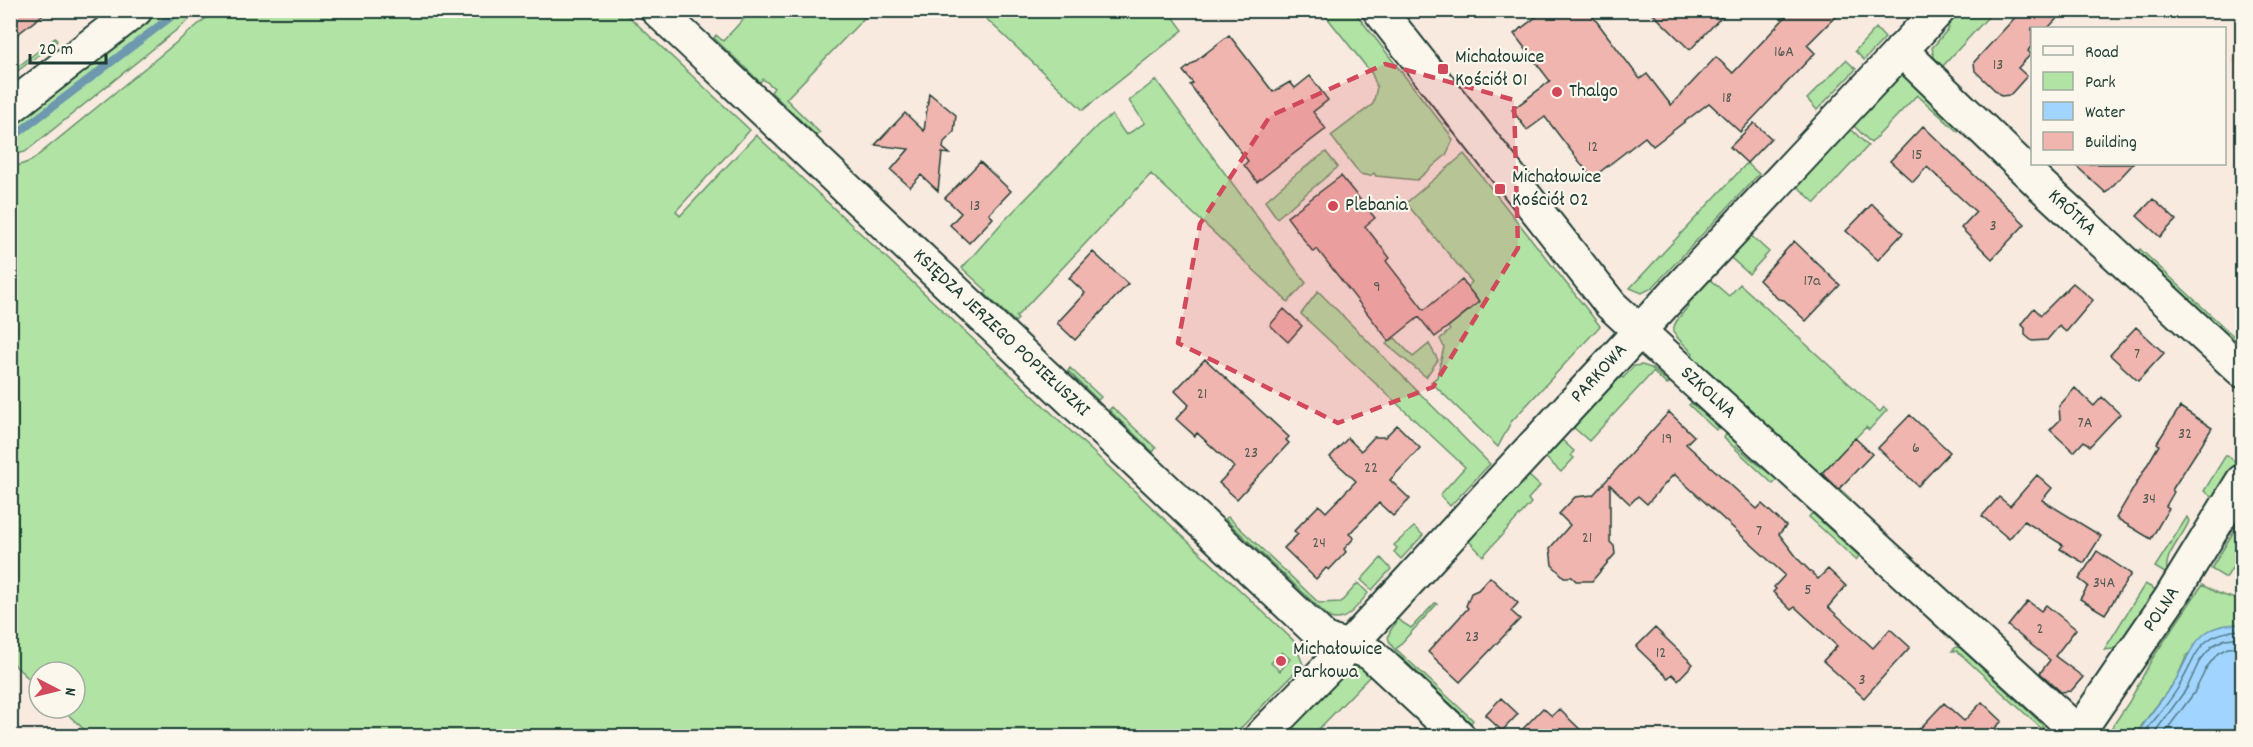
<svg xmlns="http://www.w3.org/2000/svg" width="2253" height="747" font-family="Dekko,sans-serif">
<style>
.built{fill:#f6dad1}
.green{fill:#b1e3a4;stroke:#68906c;stroke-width:1.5;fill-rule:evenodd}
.water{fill:#a1d5ff;stroke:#6d98ae;stroke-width:1.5}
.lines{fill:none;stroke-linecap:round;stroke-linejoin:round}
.shore{stroke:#537a85;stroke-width:1.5}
.stream{stroke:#6d98ae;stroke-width:8}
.building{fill:#f0b5af;stroke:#1f3d34;stroke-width:1.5}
.minor-casing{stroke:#1f3d34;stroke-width:36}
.minor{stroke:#fbf7ec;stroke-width:32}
.marked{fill:#d1495b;fill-opacity:0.2;stroke:#d1495b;stroke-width:4.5;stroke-dasharray:12 8;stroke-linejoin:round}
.poi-dot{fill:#d1495b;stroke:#fbf7ec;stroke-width:2}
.labels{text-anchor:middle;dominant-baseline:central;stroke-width:4.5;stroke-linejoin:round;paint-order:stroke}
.number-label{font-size:16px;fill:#535b53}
.poi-label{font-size:20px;fill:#1f3d34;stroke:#fbf7ec;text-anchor:start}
.street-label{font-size:20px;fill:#1f3d34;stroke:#fbf7ec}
</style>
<rect width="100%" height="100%" fill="#f9eae0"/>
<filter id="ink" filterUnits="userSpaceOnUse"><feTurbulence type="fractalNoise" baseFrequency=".0167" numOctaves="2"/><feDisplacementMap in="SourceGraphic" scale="12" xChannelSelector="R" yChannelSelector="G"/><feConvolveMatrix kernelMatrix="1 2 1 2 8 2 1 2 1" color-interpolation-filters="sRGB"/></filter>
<g filter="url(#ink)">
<path class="built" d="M 2242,42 L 2242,66 L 2231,62 Z"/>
<path class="green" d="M 216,10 L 623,11 L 750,130 L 676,211 L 680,216 L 756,135 L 1293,640 L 1303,664 L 1233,736 L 91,736 L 61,708 L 75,708 L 75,672 L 39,672 L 39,688 L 11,662 L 11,168 L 31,161 ZM 1282,652 L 1290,659 L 1280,671 L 1271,663 Z
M 153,11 L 200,11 L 25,152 L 11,155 L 11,122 Z
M 751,11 L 871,11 L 786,99 L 820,133 L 817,136 L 771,92 L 774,88 L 763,79 L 760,82 L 714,38 L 716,35 L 723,41 Z
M 978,11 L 1169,11 L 1183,30 L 1083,110 Z
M 1322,11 L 1354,11 L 1449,133 L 1453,140 L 1446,155 L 1417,180 L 1376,176 L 1374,173 L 1370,176 L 1360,174 L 1331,136 L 1373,104 L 1377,87 L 1372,74 Z
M 1954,11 L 1988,11 L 1986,14 L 1988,17 L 1942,67 L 1934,57 L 1932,48 L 1949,28 L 1943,22 Z
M 1876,28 L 1885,38 L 1864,60 L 1855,51 Z
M 55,38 L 57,41 L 11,76 L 11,72 Z
M 1846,60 L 1856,69 L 1817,110 L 1807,99 Z
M 1901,75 L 1908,76 L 1964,125 L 1958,132 L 1917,95 L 1871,143 L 1850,122 L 1896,76 Z
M 1156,80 L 1306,283 L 1288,302 L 1151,174 L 1016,317 L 1018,319 L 1015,322 L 985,294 L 987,291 L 962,268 L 1000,225 L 1098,125 L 1112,115 L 1126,135 L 1145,123 L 1129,101 Z
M 1847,125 L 1868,146 L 1815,203 L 1797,186 L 1797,179 Z
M 1326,152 L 1338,167 L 1277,218 L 1265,201 L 1296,174 Z
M 1464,154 L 1600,326 L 1511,422 L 1498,447 L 1431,382 L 1437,377 L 1444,347 L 1440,339 L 1450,330 L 1448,327 L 1480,302 L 1467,287 L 1472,282 L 1406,203 Z
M 1747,163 L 1759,174 L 1652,288 L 1642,293 L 1630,288 Z
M 1747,232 L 1769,252 L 1749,274 L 1731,258 L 1730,251 Z
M 2140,249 L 2242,344 L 2242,348 L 2138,251 Z
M 1704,278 L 1709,279 L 1729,296 L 1740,284 L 1880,412 L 1884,407 L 1887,410 L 1869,430 L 1866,427 L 1822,473 L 1851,499 L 1844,502 L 1689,360 L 1693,353 C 1671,332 1666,331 1688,307 L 1682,301 Z
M 1318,291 L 1490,464 L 1450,506 L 1440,495 L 1465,467 L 1301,314 Z
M 1395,338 L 1413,357 L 1429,344 L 1438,360 L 1426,377 L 1386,344 Z
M 1642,365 L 1651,368 L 1669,383 L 1667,385 L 1653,372 L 1589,441 L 1573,427 L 1574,419 L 1619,375 L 1623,378 L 1634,366 Z
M 1070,368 L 1101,397 L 1098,400 L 1068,371 Z
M 1691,403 L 1719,427 L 1716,430 L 1689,405 Z
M 1112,407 L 1156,448 L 1153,452 L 1109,410 Z
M 1726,434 L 1737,444 L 1736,446 L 1777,480 L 1773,484 L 1724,438 Z
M 1555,440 L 1562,440 L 1574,451 L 1571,455 L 1574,458 L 1561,472 L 1545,457 L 1545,450 Z
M 2226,455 L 2236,462 L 2213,497 L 2204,491 Z
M 1522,474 L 1528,475 L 1540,486 L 1528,499 L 1531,503 L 1483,556 L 1468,540 L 1469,532 Z
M 1812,513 L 1859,556 L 1856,560 L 1809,517 Z
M 1228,517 L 1319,603 L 1341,602 L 1358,583 L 1368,593 C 1359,604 1346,624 1330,618 L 1225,519 Z
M 2187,517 L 2189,521 C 2183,538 2161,556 2168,575 L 2155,567 Z
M 2242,518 L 2242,552 L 2226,578 L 2211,569 Z
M 1414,527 L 1423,535 L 1401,559 L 1394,552 L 1397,548 L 1394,545 Z
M 1381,558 L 1391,569 L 1372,590 L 1361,580 Z
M 2145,584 L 2160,592 L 2122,644 L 2113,649 L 2104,650 Z
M 2202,585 L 2217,593 L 2242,601 L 2242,624 L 2221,626 L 2187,655 L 2176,680 L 2142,725 L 2137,736 L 2106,736 L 2129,702 L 2152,659 Z
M 1435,603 L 1437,604 L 1396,649 L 1473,720 L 1471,723 L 1398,654 C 1387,640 1384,637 1396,623 L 1392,618 L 1394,617 L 1411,628 Z
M 1956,647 L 1960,648 L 2042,724 L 2044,731 L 1957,651 L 1952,651 Z
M 1350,664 L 1361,664 L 1443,736 L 1436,736 L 1370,676 L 1312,736 L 1303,736 L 1292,727 L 1293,719 Z"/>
<path class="water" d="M 2242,624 L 2242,736 L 2137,736 C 2146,717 2162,701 2174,683 C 2184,667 2189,648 2203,635 C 2213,626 2229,624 2242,624 Z"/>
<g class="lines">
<path class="shore" d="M 2144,736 L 2148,728 C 2159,714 2172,699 2181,683 C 2199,651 2199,633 2242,630
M 2152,736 L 2187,688 L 2199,662 L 2212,646 L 2225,639 L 2242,637
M 2162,736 L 2194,693 L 2207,667 L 2218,653 L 2228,648 L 2242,647"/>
<path class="stream" d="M 10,139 L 180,10"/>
</g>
<path class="building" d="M 10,10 L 49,10 L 10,40 Z
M 1545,10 L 1588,10 L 1640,79 L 1647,74 L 1671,105 L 1716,57 L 1733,73 L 1792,10 L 1842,10 L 1807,45 L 1815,53 L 1740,132 L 1709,103 L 1653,146 L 1645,137 L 1592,178 L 1545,117 L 1527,130 L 1512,110 L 1550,81 L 1514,34 Z
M 1649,10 L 1728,10 L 1690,50 Z
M 2022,10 L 2065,10 L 2048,28 L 2032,28 L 2032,45 L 2028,51 L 2031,54 L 2018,68 L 2027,76 L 2010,95 L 2001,96 L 1975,71 L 1974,62 Z
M 1229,35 L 1273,92 L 1290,82 L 1295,88 L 1310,76 L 1328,100 L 1313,112 L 1326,129 L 1257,182 L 1244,165 L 1248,161 L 1190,85 L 1193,83 L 1183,71 Z
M 929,93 L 956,115 L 954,132 L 944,142 L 943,148 L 950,154 L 942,153 L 938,191 L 921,175 L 910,187 L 891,170 L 909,149 L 875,145 L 905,113 L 924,131 Z
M 1754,123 L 1771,138 L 1747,163 L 1730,147 Z
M 1923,126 L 2025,224 L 1992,259 L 1961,228 L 1976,212 L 1927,167 L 1913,182 L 1890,161 Z
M 980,162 L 1011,191 L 989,214 L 993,218 L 969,243 L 950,225 L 961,213 L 945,198 Z
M 2074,164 L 2133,164 L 2106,193 Z
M 1341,176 L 1375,218 L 1365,226 L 1390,258 L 1386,261 L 1424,310 L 1462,280 L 1479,302 L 1435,337 L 1419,317 L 1389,341 L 1317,249 L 1313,252 L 1287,217 Z
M 2153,199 L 2176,220 L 2160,237 L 2137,216 Z
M 1872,204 L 1903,233 L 1878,260 L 1846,231 Z
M 1794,241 L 1840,285 L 1806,321 L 1784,300 L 1778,299 L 1759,280 Z
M 1093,252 L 1128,284 L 1075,340 L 1057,323 L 1085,293 L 1069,278 Z
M 2073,283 L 2093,300 L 2066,332 L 2059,326 L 2047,340 L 2032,341 L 2025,335 L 2025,328 L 2021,324 L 2034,308 L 2041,315 Z
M 1284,309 L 1302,326 L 1288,342 L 1270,325 Z
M 2136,327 L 2164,353 L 2138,381 L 2110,355 Z
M 1205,359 L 1289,437 L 1286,440 L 1289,443 L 1237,499 L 1219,483 L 1234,467 L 1197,433 L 1195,436 L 1176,419 L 1189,405 L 1175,391 Z
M 2075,388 L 2094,406 L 2102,397 L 2120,414 L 2090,446 L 2084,441 L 2074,452 L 2050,430 L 2060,420 L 2059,406 Z
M 2180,407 L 2212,428 L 2172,490 L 2174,492 L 2166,506 L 2169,508 L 2151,539 L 2116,518 L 2159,445 L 2157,443 Z
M 1669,412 L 1694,436 L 1686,444 L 1757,509 L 1762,504 L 1786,526 L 1779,534 L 1799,560 L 1818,579 L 1828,569 L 1846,586 L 1828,607 L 1873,648 L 1890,629 L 1910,647 L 1864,698 L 1823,661 L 1837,646 L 1795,607 L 1791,610 L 1773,592 L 1776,589 L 1774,587 L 1785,575 L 1674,474 L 1647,504 L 1638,496 L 1630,504 L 1610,485 L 1610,542 L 1614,546 L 1615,554 L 1592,581 L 1576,581 L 1572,577 L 1564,577 L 1552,565 L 1550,548 L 1570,525 L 1559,514 L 1575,497 L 1593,495 Z
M 1910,415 L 1950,452 L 1918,486 L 1878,448 Z
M 1397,425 L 1420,448 L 1390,480 L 1410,499 L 1393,516 L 1379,503 L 1349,534 L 1354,538 L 1344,549 L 1346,552 L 1329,570 L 1326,568 L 1316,579 L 1284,548 L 1298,534 L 1294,531 L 1319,505 L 1326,512 L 1356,481 L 1330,457 L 1348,438 L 1361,451 L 1374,437 L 1385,437 Z
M 1855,438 L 1872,454 L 1839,489 L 1822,473 Z
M 2037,475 L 2052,488 L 2042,500 L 2101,536 L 2084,563 L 2060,549 L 2063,545 L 2024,521 L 2009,539 L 1982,516 L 1999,497 L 2010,506 Z
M 2097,551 L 2131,574 L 2105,614 L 2080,599 L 2088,586 L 2079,579 Z
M 1490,577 L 1518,603 L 1511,611 L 1520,619 L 1460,682 L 1428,652 L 1468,608 L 1466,606 L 1471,593 L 1478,590 Z
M 2028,601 L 2041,611 L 2046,605 L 2076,629 L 2055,656 L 2083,677 L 2071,691 L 2061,692 L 2040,673 L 2050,660 L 2008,626 Z
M 1655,628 L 1693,664 L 1678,680 L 1672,674 L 1668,678 L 1636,647 Z
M 1501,698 L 1518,714 L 1502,731 L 1485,715 Z
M 1982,702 L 2002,721 L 1987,736 L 1913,736 L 1944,703 L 1964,721 Z
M 1543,708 L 1552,716 L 1559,709 L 1587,736 L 1516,736 Z"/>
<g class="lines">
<g class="minor-casing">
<g id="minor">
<path id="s1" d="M 657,10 L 1324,638 C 1338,647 1357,645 1372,655 L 1459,736"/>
<path id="s2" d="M 1379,10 L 1611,305 L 2079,733"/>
<path id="s3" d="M 1901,50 L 2042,186 L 2242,371"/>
<path d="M 10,108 L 136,10"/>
<path id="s4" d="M 1261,736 L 1349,646 L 1667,301 L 1939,10"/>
<path id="s5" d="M 2076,736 L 2169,600 L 2242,481"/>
</g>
</g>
<use href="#minor" class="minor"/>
</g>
</g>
<path class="marked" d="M 1385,64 L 1514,100 L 1518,248 L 1433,387 L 1338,423 L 1178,343 L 1200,224 L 1270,116 Z"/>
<g class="poi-dot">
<rect x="1437" y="63" width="12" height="12" rx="3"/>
<circle cx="1557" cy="92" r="6"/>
<rect x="1494" y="183" width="12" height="12" rx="3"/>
<circle cx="1333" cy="206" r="6"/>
<circle cx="1281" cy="661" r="6"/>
</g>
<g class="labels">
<g class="number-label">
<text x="1784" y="52">16A</text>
<text x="1998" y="65">13</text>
<text x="1727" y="98">18</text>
<text x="1593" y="147">12</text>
<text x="1917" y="155">15</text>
<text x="975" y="206">13</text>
<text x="1993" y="226">3</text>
<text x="1812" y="281">17a</text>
<text x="1377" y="287">9</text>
<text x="2137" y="354">7</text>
<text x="1202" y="394">21</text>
<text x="2085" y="423">7A</text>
<text x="2185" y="434">32</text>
<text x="1667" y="439">19</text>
<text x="1916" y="448">6</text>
<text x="1251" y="453">23</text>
<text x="1371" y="468">22</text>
<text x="2149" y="499">34</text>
<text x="1759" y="531">7</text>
<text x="1587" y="538">21</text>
<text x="1319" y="543">24</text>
<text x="2104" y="583">34A</text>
<text x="1808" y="590">5</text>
<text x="2040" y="629">2</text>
<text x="1472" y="637">23</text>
<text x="1661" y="653">12</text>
<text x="1862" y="680">3</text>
</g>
<g class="poi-label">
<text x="1455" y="58">Michałowice<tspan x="1455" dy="23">Kościół 01</tspan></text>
<text x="1569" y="92">Thalgo</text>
<text x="1512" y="178">Michałowice<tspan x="1512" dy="23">Kościół 02</tspan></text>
<text x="1345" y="206">Plebania</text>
<text x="1293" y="650">Michałowice<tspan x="1293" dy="23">Parkowa</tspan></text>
</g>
<g class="street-label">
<text stroke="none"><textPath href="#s3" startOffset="236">KRÓTKA</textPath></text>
<text stroke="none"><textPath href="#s1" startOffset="472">KSIĘDZA JERZEGO POPIEŁUSZKI</textPath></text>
<text stroke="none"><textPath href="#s4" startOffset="496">PARKOWA</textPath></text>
<text stroke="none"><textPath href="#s2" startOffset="506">SZKOLNA</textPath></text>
<text stroke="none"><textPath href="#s5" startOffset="153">POLNA</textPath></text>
</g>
</g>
<rect width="2253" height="747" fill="none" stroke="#fbf7ec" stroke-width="36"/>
<rect x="18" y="18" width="2217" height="711" fill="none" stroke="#1f3d34" stroke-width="2" filter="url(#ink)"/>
<rect x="2031" y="27" width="195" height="138" fill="#fbf7ec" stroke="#a3ada2" stroke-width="1.5"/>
<rect x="2043" y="46" width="30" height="9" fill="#fbf7ec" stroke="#a3ada2" stroke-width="1.5"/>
<text x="2085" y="57" font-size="18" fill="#1f3d34">Road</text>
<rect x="2043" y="72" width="30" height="18" fill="#b1e3a4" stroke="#a3ada2" stroke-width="1.5"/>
<text x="2085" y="87" font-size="18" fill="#1f3d34">Park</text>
<rect x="2043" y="102" width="30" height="18" fill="#a1d5ff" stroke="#a3ada2" stroke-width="1.5"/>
<text x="2085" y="117" font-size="18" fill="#1f3d34">Water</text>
<rect x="2043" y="132" width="30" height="18" fill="#f0b5af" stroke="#a3ada2" stroke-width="1.5"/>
<text x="2085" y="147" font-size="18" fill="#1f3d34">Building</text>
<g transform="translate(57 690) rotate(97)"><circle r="28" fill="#fbf7ec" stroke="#a3ada2" stroke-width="1.5"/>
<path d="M0-4.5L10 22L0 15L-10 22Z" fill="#d1495b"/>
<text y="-9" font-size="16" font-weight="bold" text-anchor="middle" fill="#1f3d34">N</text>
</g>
<path d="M30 54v9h76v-9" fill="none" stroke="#1f3d34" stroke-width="3"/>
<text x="39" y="54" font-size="18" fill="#1f3d34" stroke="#fbf7ec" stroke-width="4.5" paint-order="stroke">20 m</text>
</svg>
